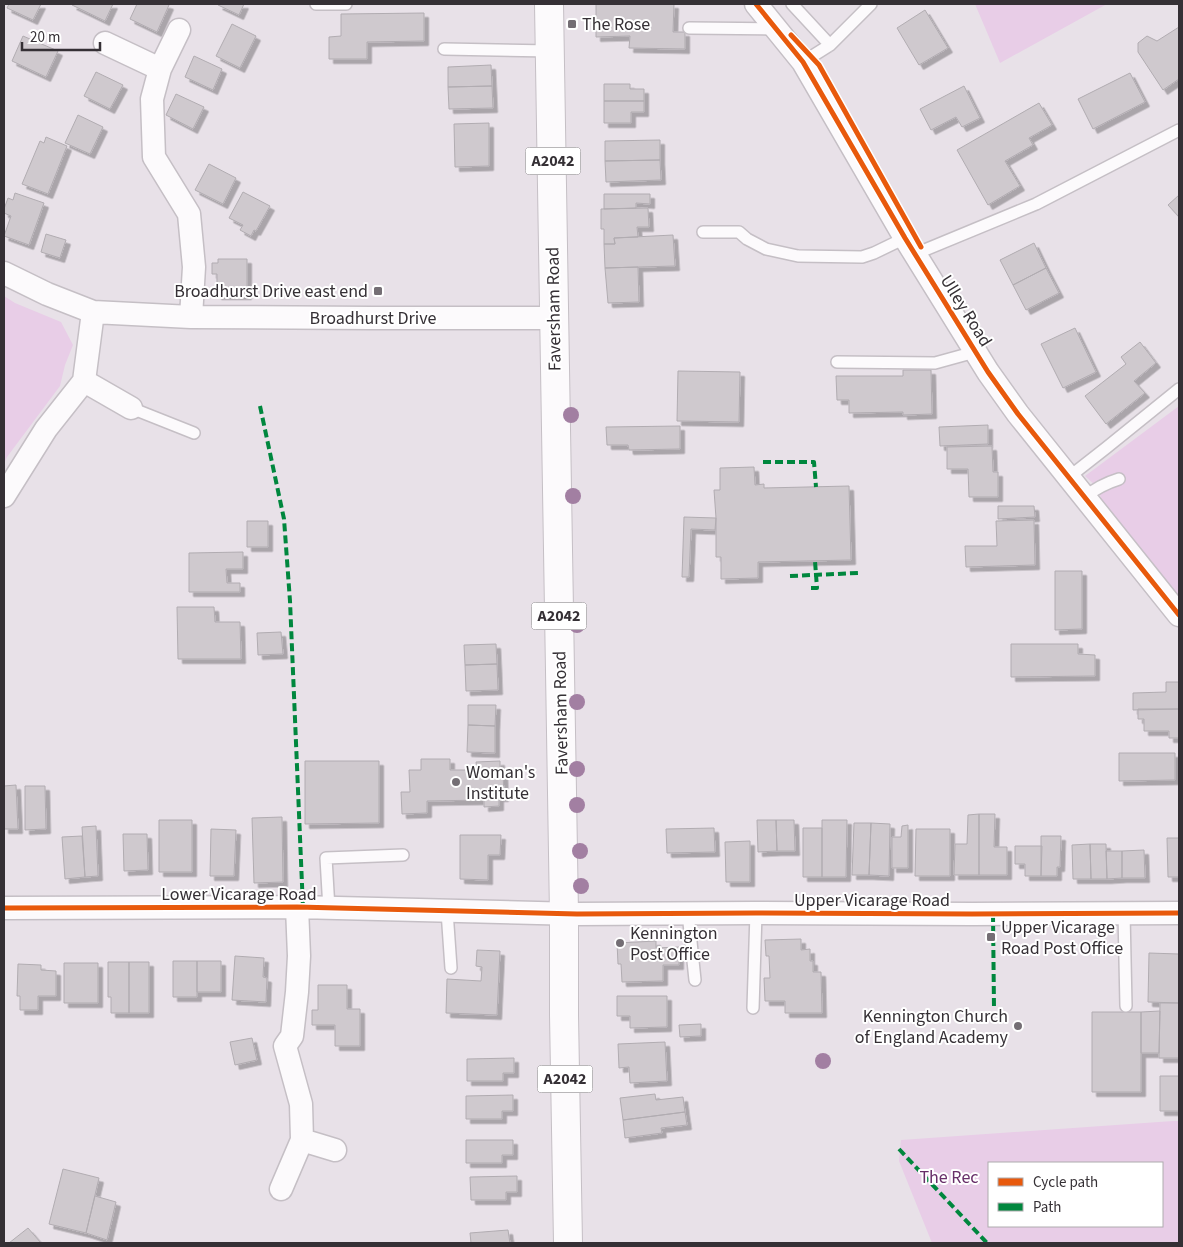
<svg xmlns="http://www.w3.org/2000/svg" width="1183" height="1247" font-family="'Source Sans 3',sans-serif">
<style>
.green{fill:#e8cde7;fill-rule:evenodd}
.building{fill:#cfc9ce;stroke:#b1acb1;filter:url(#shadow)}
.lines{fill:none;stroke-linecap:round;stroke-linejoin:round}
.lane-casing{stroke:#c5bfc5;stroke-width:14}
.street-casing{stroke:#c5bfc5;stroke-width:25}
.primary-casing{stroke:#c5bfc5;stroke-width:30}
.lane{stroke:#fcfafc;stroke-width:11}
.street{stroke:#fcfafc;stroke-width:22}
.primary{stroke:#fcfafc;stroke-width:28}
.quiet{stroke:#00873e;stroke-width:4;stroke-dasharray:8 4;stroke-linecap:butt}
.cycleway-casing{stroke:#fff;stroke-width:8}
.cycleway{stroke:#e8590c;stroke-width:5}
.tree{fill:#a27fa2}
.poi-dot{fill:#746e74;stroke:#fff;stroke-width:2}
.labels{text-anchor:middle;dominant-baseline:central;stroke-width:4;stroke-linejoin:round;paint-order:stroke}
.shield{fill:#fff;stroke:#726e72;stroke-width:1}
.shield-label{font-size:16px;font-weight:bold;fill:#353035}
.poi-label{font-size:18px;fill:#353035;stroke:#fff;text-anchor:start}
.street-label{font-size:18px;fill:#353035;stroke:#fff}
.park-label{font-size:18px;fill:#682f69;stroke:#fff}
</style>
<defs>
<filter id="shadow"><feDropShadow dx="4.5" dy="4.5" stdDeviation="0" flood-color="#0004"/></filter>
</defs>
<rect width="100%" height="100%" fill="#e8e1e8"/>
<path class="green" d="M 975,4 L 1107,4 L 1000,63 Z
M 4,296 L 15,303 L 61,322 L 73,345 L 65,365 L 60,386 L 7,457 L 4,464 Z
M 1179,406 L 1179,599 L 1102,501 L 1097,487 L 1085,476 Z
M 1173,1121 L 1179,1121 L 1179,1243 L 932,1243 L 899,1161 L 901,1140 ZM 989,1163 L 1162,1163 L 1162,1226 L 989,1226 Z"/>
<path class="building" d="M 9,4 L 41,4 L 33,20 L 7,8 Z
M 73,4 L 113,4 L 105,21 L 72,5 Z
M 137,4 L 166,4 L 169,5 L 157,32 L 130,19 Z
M 219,4 L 244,4 L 239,15 L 218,5 Z
M 596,4 L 674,4 L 673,32 L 685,32 L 685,49 L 629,48 L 630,36 L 596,37 Z
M 925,10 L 948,48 L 919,65 L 897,28 Z
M 424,13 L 424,41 L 367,42 L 367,59 L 329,59 L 329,37 L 341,36 L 341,14 Z
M 232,24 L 256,36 L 240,68 L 216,56 Z
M 1179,27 L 1179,79 L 1163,90 L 1138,52 L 1138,43 L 1147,36 L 1157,41 Z
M 23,36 L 58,51 L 46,77 L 12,61 Z
M 194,56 L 222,69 L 213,90 L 185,77 Z
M 491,65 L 492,86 L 448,87 L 448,67 Z
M 96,72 L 123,85 L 110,109 L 84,96 Z
M 1130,73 L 1145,102 L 1093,129 L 1078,99 Z
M 604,84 L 630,84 L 630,89 L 644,89 L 644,101 L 604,101 Z
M 492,86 L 493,108 L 449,109 L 448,87 Z
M 964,86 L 980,118 L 962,127 L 956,117 L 931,130 L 920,109 Z
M 176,94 L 204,107 L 193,129 L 166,115 Z
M 604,101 L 644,101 L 644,112 L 631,112 L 631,123 L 604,123 Z
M 1039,103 L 1052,125 L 1029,138 L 1033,145 L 1005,161 L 1020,186 L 988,205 L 957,150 Z
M 78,115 L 103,127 L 90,154 L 65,143 Z
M 489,123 L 489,166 L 455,167 L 454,124 Z
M 46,137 L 67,146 L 48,194 L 22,184 L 40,141 L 44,143 Z
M 660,140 L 660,160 L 605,161 L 605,141 Z
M 660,160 L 661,180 L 606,182 L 605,161 Z
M 209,164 L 236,178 L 223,204 L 195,190 Z
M 243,192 L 270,206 L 256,231 L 254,230 L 251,236 L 240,230 L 243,225 L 229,218 Z
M 15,193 L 44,203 L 29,245 L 4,236 L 11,216 L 4,213 L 4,209 L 8,198 L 13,200 Z
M 604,194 L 650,194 L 650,204 L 636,203 L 636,208 L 604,209 Z
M 1179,195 L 1179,217 L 1168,205 Z
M 648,208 L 649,227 L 637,227 L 638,237 L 614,238 L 615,244 L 604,244 L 604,229 L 601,229 L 601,209 Z
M 46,234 L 66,240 L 60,258 L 41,252 Z
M 673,235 L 675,266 L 605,268 L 604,244 L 615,244 L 614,238 Z
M 1034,243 L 1046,268 L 1013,285 L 1000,260 Z
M 218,259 L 247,259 L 247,295 L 217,295 L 217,274 L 212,274 L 212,263 L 218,263 Z
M 638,267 L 639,302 L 608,303 L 605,268 Z
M 1046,268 L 1059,293 L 1026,310 L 1013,285 Z
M 1075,328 L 1096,372 L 1063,388 L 1041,344 Z
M 1140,342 L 1156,363 L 1134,381 L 1145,393 L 1106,424 L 1085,396 L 1126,364 L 1121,357 Z
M 903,370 L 931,370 L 932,414 L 903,415 L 903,412 L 849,413 L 849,400 L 837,400 L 836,376 L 903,376 Z
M 678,371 L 740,372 L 739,422 L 677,421 Z
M 988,425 L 988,444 L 940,446 L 939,427 Z
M 680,426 L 680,449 L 629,450 L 628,445 L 607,445 L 606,427 Z
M 992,446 L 993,472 L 998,472 L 998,497 L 969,497 L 968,469 L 947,469 L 947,447 Z
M 754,467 L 755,485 L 764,484 L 764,488 L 849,486 L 851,560 L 758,562 L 758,578 L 721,579 L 721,557 L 716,557 L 716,518 L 714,490 L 720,490 L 720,468 Z
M 998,506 L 1034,506 L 1035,517 L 998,519 Z
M 684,517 L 716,518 L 715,530 L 691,529 L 689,577 L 682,577 Z
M 1034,520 L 1035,565 L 966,567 L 965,546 L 997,546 L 996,521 Z
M 247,521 L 268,521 L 268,547 L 247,547 Z
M 243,552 L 243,569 L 226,569 L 227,583 L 240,583 L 240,592 L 189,592 L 189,553 Z
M 1055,571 L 1082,571 L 1082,629 L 1055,630 Z
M 177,607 L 214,607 L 215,622 L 240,622 L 241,659 L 178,659 Z
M 281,632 L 283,654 L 258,655 L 257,633 Z
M 496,644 L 497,664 L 465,665 L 464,645 Z
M 1011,644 L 1078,644 L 1078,654 L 1095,655 L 1095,676 L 1011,677 Z
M 497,664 L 498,690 L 466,691 L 465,665 Z
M 1166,682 L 1179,682 L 1179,709 L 1133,710 L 1133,693 L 1166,692 Z
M 468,705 L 496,705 L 495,726 L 468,725 Z
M 1138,709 L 1179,709 L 1179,738 L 1169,738 L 1169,731 L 1144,731 L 1144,719 L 1138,719 Z
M 468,725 L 495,726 L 495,753 L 467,752 Z
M 1119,753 L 1175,753 L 1175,780 L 1119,781 Z
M 421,759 L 450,759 L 450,770 L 477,770 L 476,762 L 500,761 L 500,772 L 503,772 L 504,797 L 499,797 L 499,806 L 484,807 L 484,800 L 427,801 L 427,813 L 402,814 L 401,792 L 410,792 L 409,770 L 421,770 Z
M 305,761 L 379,761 L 379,823 L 305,824 Z
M 16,785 L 18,829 L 4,829 L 4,786 Z
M 25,786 L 45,786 L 46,829 L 25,830 Z
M 979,814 L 995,814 L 994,847 L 1007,847 L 1007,875 L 979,875 Z
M 979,814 L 979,875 L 954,875 L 955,844 L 967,844 L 968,815 Z
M 282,817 L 283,882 L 254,883 L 252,818 Z
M 159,820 L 192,820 L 192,872 L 159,872 Z
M 757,820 L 776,820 L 777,851 L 758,852 Z
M 776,820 L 794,820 L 795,851 L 777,851 Z
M 822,820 L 847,820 L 846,877 L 822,877 Z
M 854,823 L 871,823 L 869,875 L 852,875 Z
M 871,823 L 890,824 L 889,876 L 869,875 Z
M 908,825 L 908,868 L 892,868 L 892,837 L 901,837 L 902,826 Z
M 96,826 L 98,876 L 85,877 L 82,827 Z
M 714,828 L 715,852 L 667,853 L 666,829 Z
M 803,828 L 822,828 L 822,877 L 803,877 Z
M 211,829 L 236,830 L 234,876 L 210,876 Z
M 916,829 L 950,829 L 950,876 L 915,876 Z
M 123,834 L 147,834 L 148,870 L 124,871 Z
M 460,835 L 501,835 L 500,855 L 488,855 L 488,880 L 460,879 Z
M 82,836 L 85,877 L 65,879 L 62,837 Z
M 1041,836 L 1061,836 L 1060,867 L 1057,867 L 1057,876 L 1041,876 Z
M 1167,838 L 1179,838 L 1179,877 L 1168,877 Z
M 750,841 L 750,882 L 726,882 L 725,842 Z
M 1090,844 L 1106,844 L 1107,879 L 1091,879 Z
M 1090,844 L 1091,879 L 1073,879 L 1072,845 Z
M 1015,846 L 1042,846 L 1041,876 L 1025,876 L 1025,864 L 1015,864 Z
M 1144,850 L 1145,878 L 1122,878 L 1122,851 Z
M 1106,851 L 1122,851 L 1122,878 L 1107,879 Z
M 801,939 L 801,950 L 810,949 L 810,961 L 813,961 L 813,972 L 821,972 L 822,1013 L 785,1013 L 785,1001 L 765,1001 L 764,978 L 770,978 L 769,956 L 766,956 L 765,940 Z
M 656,941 L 656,948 L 679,947 L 679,965 L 663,965 L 663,981 L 622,982 L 621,964 L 618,964 L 617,943 Z
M 477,950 L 500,951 L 497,1015 L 446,1013 L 447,979 L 481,981 L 482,967 L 476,966 Z
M 1149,953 L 1179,954 L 1179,1003 L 1148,1002 Z
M 235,956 L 264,958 L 263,977 L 267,978 L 266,1002 L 232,1000 Z
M 173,961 L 197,961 L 197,997 L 173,997 Z
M 197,961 L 221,961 L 221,992 L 197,992 Z
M 108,962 L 129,962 L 129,1013 L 111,1013 L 111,997 L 108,997 Z
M 129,962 L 149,962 L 149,1013 L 129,1013 Z
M 64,963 L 98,963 L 98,1003 L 64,1003 Z
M 18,964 L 41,965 L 41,970 L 56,971 L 56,996 L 38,996 L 38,1010 L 20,1010 L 20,996 L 17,996 Z
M 318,985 L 347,985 L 347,1009 L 360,1009 L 360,1046 L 335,1046 L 335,1025 L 312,1025 L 312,1010 L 318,1010 Z
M 617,996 L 667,996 L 667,1027 L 630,1028 L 630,1016 L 617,1016 Z
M 1160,1003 L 1179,1003 L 1179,1058 L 1159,1058 Z
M 1160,1011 L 1159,1053 L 1141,1053 L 1141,1012 Z
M 1092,1012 L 1141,1012 L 1141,1092 L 1092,1092 Z
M 701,1024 L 701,1036 L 680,1037 L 679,1025 Z
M 252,1038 L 257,1060 L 235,1065 L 230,1042 Z
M 665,1042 L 667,1081 L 630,1083 L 629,1067 L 619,1068 L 618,1044 Z
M 514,1058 L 514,1073 L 503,1073 L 503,1081 L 467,1081 L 467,1059 Z
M 1160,1076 L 1179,1076 L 1179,1111 L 1160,1111 Z
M 655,1094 L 656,1100 L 683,1097 L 685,1112 L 623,1120 L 620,1098 Z
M 513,1095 L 513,1111 L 502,1111 L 502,1119 L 466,1119 L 466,1096 Z
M 685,1112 L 687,1125 L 661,1128 L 662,1133 L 625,1138 L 623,1120 Z
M 466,1140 L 513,1140 L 513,1155 L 502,1155 L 502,1163 L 466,1163 Z
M 63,1169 L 99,1178 L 86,1233 L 49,1224 Z
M 517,1176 L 517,1192 L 506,1192 L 506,1200 L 471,1200 L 470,1177 Z
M 95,1196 L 116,1202 L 107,1240 L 86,1233 Z
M 28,1228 L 41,1243 L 9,1243 Z
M 508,1230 L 510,1243 L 471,1243 L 470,1233 Z"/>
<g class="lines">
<g class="lane-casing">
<path id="lane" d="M 316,4 L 346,4
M 792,4 L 830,45
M 689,28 L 776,29
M 444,49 L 551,51
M 803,62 L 830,45 L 871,4
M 703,232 L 739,232 L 747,239 L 766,249 L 798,256 L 862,257 L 874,253 L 905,238
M 915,254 L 1036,204 L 1179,130
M 837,362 L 935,363 L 975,352
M 131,408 L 194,433
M 1069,477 L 1106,448 L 1179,389
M 1085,497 C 1096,488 1106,483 1119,479
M 329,909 L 326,858 L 403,855
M 447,911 L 451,968
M 688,913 L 695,980
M 1124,913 L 1126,1006
M 753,1008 L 756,913"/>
</g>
<g class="street-casing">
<path id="street" d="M 756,4 L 803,62 L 905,238 L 988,372 L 1018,414 L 1179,615
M 179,30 L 160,69 L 152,99 L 154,157 L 189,214 L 194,267 L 191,317
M 105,43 L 160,69
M 4,273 L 47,294 L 93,312 L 191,317 L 371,318 L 554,318
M 84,381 L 131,408
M 4,496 L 46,429 L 84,381 L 93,312
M 4,908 L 297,907 L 577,914 L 756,913 L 972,914 L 1179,913
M 302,1140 L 335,1150
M 281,1189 L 302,1140 L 301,1104 L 285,1046 L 292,1036 L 297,992 L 299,956 L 297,907"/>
</g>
<g class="primary-casing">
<path id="primary" d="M 549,4 L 564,914 L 564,1015 L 568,1243"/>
</g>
<use href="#lane" class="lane"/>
<use href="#street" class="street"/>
<use href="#primary" class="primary"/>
<path class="quiet" d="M 260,406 L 284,519 L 290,601 L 303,908
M 763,462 L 814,462 L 816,487
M 790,576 L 858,573
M 811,588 L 817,588 L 815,561
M 993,914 L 994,1009
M 899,1149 L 987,1243"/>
<g class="cycleway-casing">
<path id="cycleway" d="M 756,4 L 803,62 L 905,238 L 988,372 L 1018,414 L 1179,615
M 791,35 L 819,65 L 921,247
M 4,908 L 297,907 L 577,914 L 756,913 L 972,914 L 1179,913"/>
</g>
<use href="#cycleway" class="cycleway"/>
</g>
<g class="tree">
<circle cx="571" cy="415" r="8"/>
<circle cx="573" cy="496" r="8"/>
<circle cx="577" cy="625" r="8"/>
<circle cx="577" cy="702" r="8"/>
<circle cx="577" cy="769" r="8"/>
<circle cx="577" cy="805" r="8"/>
<circle cx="580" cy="851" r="8"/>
<circle cx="581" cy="886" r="8"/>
<circle cx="823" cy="1061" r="8"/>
</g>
<g class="poi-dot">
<rect x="567" y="19" width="10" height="10" rx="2.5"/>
<rect x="373" y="286" width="10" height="10" rx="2.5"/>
<circle cx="456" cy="782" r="5"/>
<rect x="986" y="932" width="10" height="10" rx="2.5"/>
<circle cx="620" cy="943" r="5"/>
<circle cx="1018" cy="1026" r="5"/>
</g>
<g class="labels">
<g class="shield">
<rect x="525.5" y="147.5" width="55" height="27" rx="4"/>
<rect x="531.5" y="602.5" width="55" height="27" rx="4"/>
<rect x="537.5" y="1065.5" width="55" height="27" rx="4"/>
</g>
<g class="shield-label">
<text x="553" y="161">A2042</text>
<text x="559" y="616">A2042</text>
<text x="565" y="1079">A2042</text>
</g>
<g class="poi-label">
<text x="582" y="24">The Rose</text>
<text x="368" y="291" text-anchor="end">Broadhurst Drive east end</text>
<text x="466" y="772">Woman's<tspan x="466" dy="21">Institute</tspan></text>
<text x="1001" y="927">Upper Vicarage<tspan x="1001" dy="21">Road Post Office</tspan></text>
<text x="630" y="933">Kennington<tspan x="630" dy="21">Post Office</tspan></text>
<text x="1008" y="1016" text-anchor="end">Kennington Church<tspan x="1008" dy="21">of England Academy</tspan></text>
</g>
<g class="street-label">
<text transform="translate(554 309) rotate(-91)">Faversham Road</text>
<text transform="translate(966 311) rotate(58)">Ulley Road</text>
<text x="373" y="318">Broadhurst Drive</text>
<text transform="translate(561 713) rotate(-91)">Faversham Road</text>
<text x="239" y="894">Lower Vicarage Road</text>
<text x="872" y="900">Upper Vicarage Road</text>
</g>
<g class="park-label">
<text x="949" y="1177">The Rec</text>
</g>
</g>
<rect width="1183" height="1247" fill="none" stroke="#353035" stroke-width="10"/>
<rect x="988" y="1162" width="175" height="65" fill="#ffffff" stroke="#aeacae"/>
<rect x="998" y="1178" width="25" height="8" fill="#e8590c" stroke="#aeacae"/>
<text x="1033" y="1187" font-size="15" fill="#353035">Cycle path</text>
<rect x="998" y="1203" width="25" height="8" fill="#00873e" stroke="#aeacae"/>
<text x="1033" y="1212" font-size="15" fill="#353035">Path</text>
<path d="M22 42v8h78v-8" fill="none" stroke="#353035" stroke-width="2.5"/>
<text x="30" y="42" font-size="15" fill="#353035" stroke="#ffffff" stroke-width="4" paint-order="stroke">20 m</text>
</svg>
